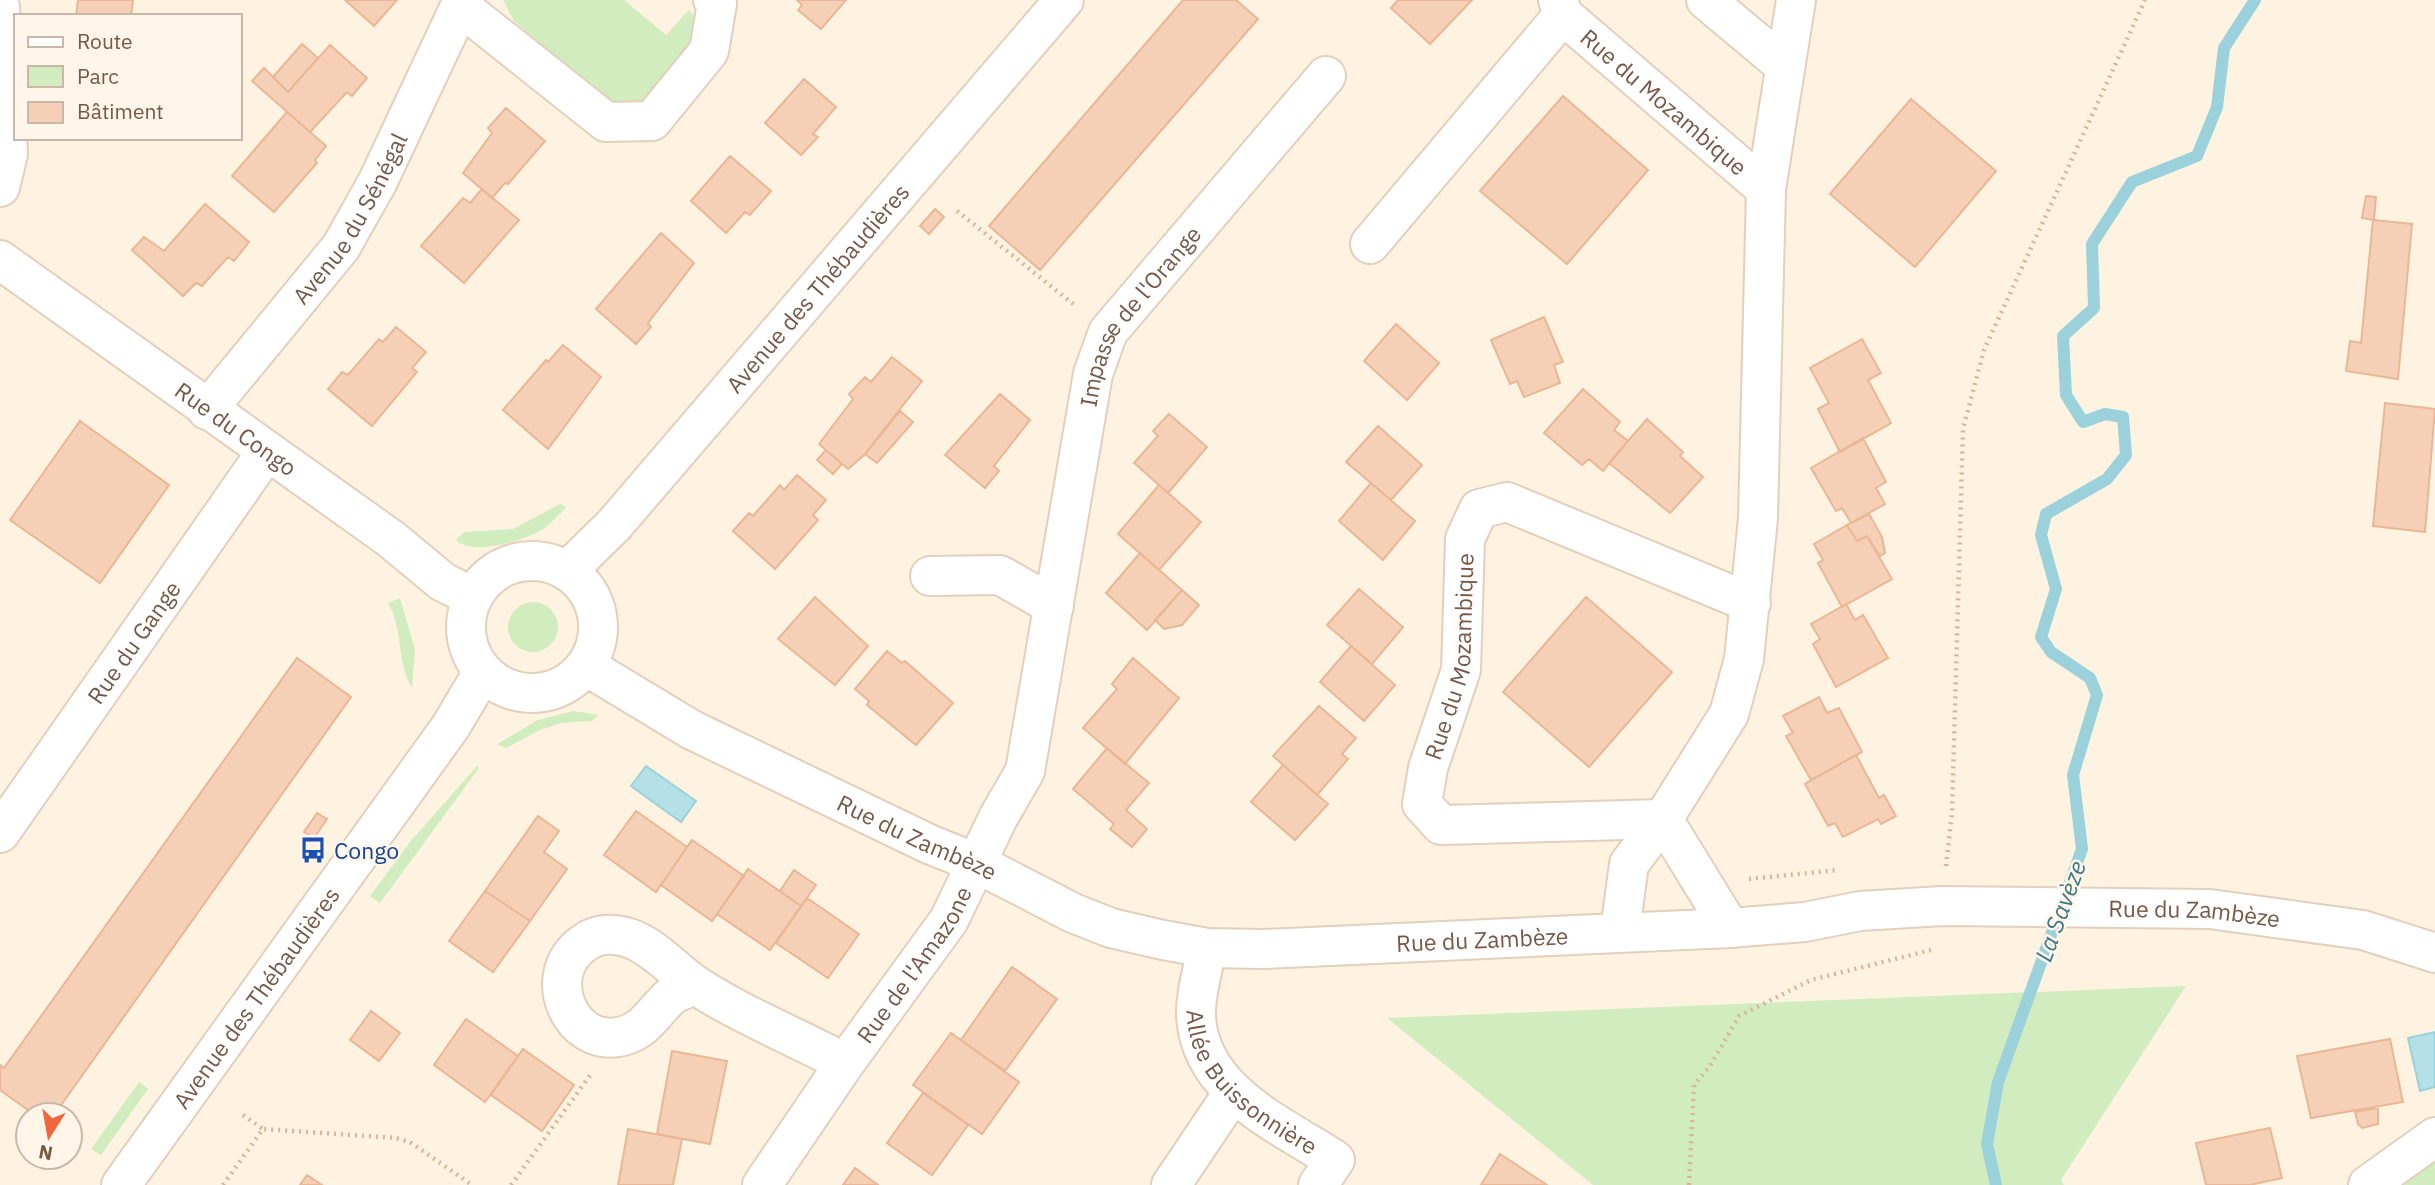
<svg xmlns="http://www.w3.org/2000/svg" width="2435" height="1185" font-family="'IBM Plex Sans',sans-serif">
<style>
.green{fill:#d1ecbf}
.water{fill:#b4e1e8;stroke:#9ad1db;stroke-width:2}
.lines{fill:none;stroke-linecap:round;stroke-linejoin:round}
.stream{stroke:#9ad1db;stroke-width:12}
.building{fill:#f5d0b7;stroke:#e9b696;stroke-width:2}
.minor-casing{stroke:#e3cfbc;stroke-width:42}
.path{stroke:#dab39a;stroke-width:4.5;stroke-dasharray:2 5;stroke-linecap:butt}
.minor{stroke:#fff;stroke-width:38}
.labels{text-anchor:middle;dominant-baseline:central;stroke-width:5;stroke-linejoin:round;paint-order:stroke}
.street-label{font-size:23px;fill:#775846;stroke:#fff6e9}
.transit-label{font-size:23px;fill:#164399;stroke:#fff6e9;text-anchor:start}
.water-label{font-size:24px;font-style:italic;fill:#3b7885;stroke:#fff6e9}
</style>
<rect width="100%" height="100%" fill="#fef3e1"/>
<path class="green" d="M 503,0 L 624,0 L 666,35 L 689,10 L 694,16 L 695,39 L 639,105 L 615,107 L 514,21 Z
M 560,504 L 566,507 C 560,514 553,521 546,527 C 529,540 472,557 456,540 L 464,532 L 513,529 Z
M 400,598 L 415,650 L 412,688 C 396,662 404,630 388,603 Z
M508 627a25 25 0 1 1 50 0a25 25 0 1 1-50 0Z
M 573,711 L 599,715 L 592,721 L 561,723 L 540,730 L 506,748 L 497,744 L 538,720 Z
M 477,766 L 479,768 L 380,903 L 370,896 L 410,842 Z
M 2186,986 L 2061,1180 L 2064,1185 L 1593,1185 L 1387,1018 Z
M 139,1082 L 148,1089 L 101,1155 L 91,1149 Z
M 2435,1162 L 2435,1185 L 2400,1185 Z"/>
<path class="water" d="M 646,766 L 696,801 L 681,822 L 631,786 Z
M 2435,1032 L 2435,1087 L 2420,1091 L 2408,1038 Z"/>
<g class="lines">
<path class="stream" d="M 1996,1185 L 1987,1144 L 1998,1082 L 2082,849 L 2073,775 L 2097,695 L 2090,678 L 2051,652 L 2041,637 L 2056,589 L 2041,535 L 2046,514 L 2107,479 L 2126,455 L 2123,417 L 2105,414 L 2083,422 L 2066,395 L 2063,336 L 2094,308 L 2092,244 L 2132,182 L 2197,156 L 2217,107 L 2224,48 L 2255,0"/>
</g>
<path class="building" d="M 78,0 L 133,0 L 131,16 L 76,16 Z
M 345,0 L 397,0 L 374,26 Z
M 797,0 L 846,0 L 821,29 L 798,10 L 802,5 Z
M 1183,0 L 1236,0 L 1258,19 L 1040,270 L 989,226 Z
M 1398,0 L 1472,0 L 1430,44 L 1391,8 Z
M 302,44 L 318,58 L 288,92 L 273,77 Z
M 330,45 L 367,78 L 352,96 L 347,92 L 310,132 L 252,81 L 264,68 L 288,92 Z
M 804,79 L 836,107 L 813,134 L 818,137 L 801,155 L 765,123 Z
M 1563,96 L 1648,170 L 1567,264 L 1480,191 Z
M 1911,99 L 1996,171 L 1915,267 L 1830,194 Z
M 506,108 L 545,141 L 508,184 L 505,183 L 492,198 L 463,173 L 492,133 L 488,128 Z
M 287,112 L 326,146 L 315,160 L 317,163 L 274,212 L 232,176 Z
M 730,156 L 771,191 L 750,215 L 745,212 L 726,233 L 691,201 Z
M 482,189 L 519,220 L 464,283 L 421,246 L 463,198 L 470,203 Z
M 2366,196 L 2376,197 L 2374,220 L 2362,218 Z
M 205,204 L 249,242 L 234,261 L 228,257 L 202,286 L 196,283 L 183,296 L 132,250 L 144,237 L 164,251 Z
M 935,209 L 944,217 L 929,234 L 920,226 Z
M 2373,220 L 2412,224 L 2398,379 L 2346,371 L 2350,341 L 2361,343 Z
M 661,233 L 694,263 L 648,323 L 651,327 L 636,344 L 596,309 Z
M 1544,317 L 1563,362 L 1554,365 L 1560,383 L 1524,397 L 1517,381 L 1510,384 L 1491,340 Z
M 1396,324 L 1439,363 L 1407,400 L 1364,361 Z
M 396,327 L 426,352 L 412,368 L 417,372 L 372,426 L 328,389 L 342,372 L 348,375 L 379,339 L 383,342 Z
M 1862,339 L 1881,373 L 1868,380 L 1891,423 L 1840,452 L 1818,409 L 1829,403 L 1810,368 Z
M 563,345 L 601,377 L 548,449 L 503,410 L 546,360 L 548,362 Z
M 892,357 L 922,381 L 864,455 L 848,469 L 819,444 L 853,399 L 849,394 L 865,377 L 871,382 Z
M 1583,389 L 1620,422 L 1614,430 L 1628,441 L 1603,471 L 1589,459 L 1582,465 L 1544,433 Z
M 1000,394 L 1030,420 L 994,466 L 999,471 L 985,488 L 945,455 Z
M 2385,403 L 2435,409 L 2425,532 L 2373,526 Z
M 900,411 L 913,422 L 877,463 L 865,454 Z
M 1169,414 L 1207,447 L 1168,493 L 1134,463 L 1158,436 L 1153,431 Z
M 1647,419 L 1683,452 L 1680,456 L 1703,477 L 1670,513 L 1609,463 Z
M 80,421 L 169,485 L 100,583 L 10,520 Z
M 1378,426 L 1422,465 L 1391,500 L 1346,462 Z
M 1863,438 L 1886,482 L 1876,488 L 1885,504 L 1851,523 L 1842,508 L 1836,511 L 1811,468 Z
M 826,450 L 842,464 L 833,474 L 817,460 Z
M 797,475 L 826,500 L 813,515 L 818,520 L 775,569 L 733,531 L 749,513 L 753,516 L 780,485 L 784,490 Z
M 1371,483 L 1415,521 L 1383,560 L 1339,521 Z
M 1159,485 L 1201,522 L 1159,570 L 1118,534 Z
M 1869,514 L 1882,537 L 1885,553 L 1880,556 L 1867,536 L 1857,541 L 1847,525 Z
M 1847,525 L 1857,541 L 1867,536 L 1892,579 L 1842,607 L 1818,563 L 1823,560 L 1814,544 Z
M 1140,553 L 1182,590 L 1147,630 L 1106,593 Z
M 1359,589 L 1403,627 L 1372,664 L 1327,625 Z
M 1182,590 L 1199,605 L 1182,625 L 1164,629 L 1155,620 Z
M 815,597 L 868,646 L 835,685 L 778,639 Z
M 1586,597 L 1672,672 L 1589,767 L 1503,692 Z
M 1846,604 L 1855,620 L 1863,615 L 1888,658 L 1836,687 L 1813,644 L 1820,639 L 1811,624 Z
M 1351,646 L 1395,685 L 1364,721 L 1320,682 Z
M 887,651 L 902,663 L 905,661 L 953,703 L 916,745 L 867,705 L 869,701 L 855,689 Z
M 297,658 L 351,697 L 54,1115 L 35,1115 L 0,1090 L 0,1065 L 4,1068 Z
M 1133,658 L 1179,698 L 1125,764 L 1083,728 L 1117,689 L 1112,684 Z
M 1819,697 L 1827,713 L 1839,708 L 1862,752 L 1811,780 L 1786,736 L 1793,733 L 1783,716 Z
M 1319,706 L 1356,738 L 1342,754 L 1348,759 L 1317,795 L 1273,756 Z
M 1107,748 L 1149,783 L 1126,810 L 1147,829 L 1132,847 L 1110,829 L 1114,824 L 1073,789 Z
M 1856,755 L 1879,798 L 1884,795 L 1896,816 L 1881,824 L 1878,819 L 1843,837 L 1835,823 L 1828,826 L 1805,784 Z
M 1283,765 L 1328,804 L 1295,840 L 1251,802 Z
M 636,811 L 687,847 L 656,892 L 604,855 Z
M 317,813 L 327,819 L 314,838 L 304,832 Z
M 538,816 L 559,831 L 544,852 L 567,869 L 530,921 L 485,891 Z
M 692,840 L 744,876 L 712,921 L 661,885 Z
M 748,869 L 801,906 L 770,950 L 717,914 Z
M 794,870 L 816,885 L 801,906 L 780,891 Z
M 485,891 L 530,921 L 493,972 L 449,941 Z
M 807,898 L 859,934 L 828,978 L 776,943 Z
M 1012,967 L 1057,999 L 1005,1071 L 961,1040 Z
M 371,1011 L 400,1033 L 379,1061 L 350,1040 Z
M 466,1019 L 518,1056 L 485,1102 L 434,1065 Z
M 951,1033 L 1019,1082 L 982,1134 L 913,1085 Z
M 2390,1039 L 2403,1102 L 2311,1118 L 2297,1056 Z
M 523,1049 L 574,1085 L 542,1131 L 491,1095 Z
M 672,1051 L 727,1061 L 710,1144 L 657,1134 Z
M 923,1093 L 968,1125 L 932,1175 L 887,1143 Z
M 2378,1108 L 2378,1124 L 2362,1128 L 2358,1124 L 2355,1112 Z
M 2270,1128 L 2282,1178 L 2250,1185 L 2206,1185 L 2196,1143 Z
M 628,1129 L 682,1139 L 673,1185 L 618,1185 Z
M 1500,1154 L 1547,1185 L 1481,1185 Z
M 855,1168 L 878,1185 L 843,1185 Z
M 307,1175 L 322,1185 L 300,1185 Z"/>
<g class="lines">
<g class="minor-casing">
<g id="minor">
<path id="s1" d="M 1558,0 L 1563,15 L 1766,189"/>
<path d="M 1706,0 L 1785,66"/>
<path d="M 460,6 L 606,122 L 652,121 L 709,51 L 717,4 L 713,0"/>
<path d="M 0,7 L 8,154 L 0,187"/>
<path d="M 1370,244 L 1563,15"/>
<path id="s2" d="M 0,260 L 391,539 L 443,582 L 473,597"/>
<path id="s3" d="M 207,410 L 341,247 L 378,181 L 463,0"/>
<circle cx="532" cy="627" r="66"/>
<path id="s4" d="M 567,571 L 614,525 L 1064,0"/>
<path d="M 930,576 L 1000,575 L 1054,606"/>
<path id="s5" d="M 586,666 L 692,730 L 929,844 L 976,863 L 1073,913 L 1111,928 L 1163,940 L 1207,948 L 1264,949 L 1730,928 L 1805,922 L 1860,911 L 1942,906 L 2210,909 L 2363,930 L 2435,953"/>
<path id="s6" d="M 1663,819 L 1441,825 L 1422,804 L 1428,768 L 1461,670 L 1465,539 L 1479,509 L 1507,502 L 1751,603"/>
<path d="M 1663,819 L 1730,928"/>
<path id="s7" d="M 0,833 L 267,451"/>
<path d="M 1620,931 L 1629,864 L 1663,819 L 1729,714 L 1744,659 L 1758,518 L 1766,189 L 1796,0"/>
<path id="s8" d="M 1207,948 C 1203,970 1195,995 1196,1017 C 1201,1092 1280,1124 1335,1160 L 1318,1185"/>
<path d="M 695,985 C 688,988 678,991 671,996 C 655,1010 646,1030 623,1036 C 571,1050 538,975 584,943 C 598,932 618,933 634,940 C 657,950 674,970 694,984 C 737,1013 798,1038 845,1063"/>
<path id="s9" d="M 121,1185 L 451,726 L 483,672"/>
<path id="s10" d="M 762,1185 L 845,1063 L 949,920 L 998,818 L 1025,771 L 1093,374 L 1108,332 L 1326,76"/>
<path d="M 1171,1185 L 1233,1093"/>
<path d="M 2368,1185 L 2435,1137"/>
</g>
</g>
<path class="path" d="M 957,211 L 1077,307
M 1946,866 L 1952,813 L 1963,429 L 1984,350 L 2145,0
M 1749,879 L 1838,870
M 243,1115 L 263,1129
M 223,1185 L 263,1129 L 396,1138 L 410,1142 L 472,1185
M 511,1185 L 591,1074
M 1689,1185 L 1694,1085 L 1710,1066 L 1739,1016 L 1811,980 L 1931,950"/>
<use href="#minor" class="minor"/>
</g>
<defs>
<g id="bus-bare" transform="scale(2.1)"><path d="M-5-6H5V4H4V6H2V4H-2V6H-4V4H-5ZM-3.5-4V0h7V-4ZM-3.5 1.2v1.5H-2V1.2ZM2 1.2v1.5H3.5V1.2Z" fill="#1a4fb4" stroke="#fff6e9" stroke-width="2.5" paint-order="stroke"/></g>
</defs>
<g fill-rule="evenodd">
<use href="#bus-bare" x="313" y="850"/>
</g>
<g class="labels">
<g class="street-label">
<text stroke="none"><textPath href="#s1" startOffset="149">Rue du Mozambique</textPath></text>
<text stroke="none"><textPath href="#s3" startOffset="240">Avenue du Sénégal</textPath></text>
<text stroke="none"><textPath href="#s4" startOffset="378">Avenue des Thébaudières</textPath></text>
<text stroke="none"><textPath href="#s10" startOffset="968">Impasse de l'Orange</textPath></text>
<text stroke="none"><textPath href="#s2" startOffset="290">Rue du Congo</textPath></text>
<text stroke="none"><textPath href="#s7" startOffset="233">Rue du Gange</textPath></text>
<text stroke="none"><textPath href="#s6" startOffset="402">Rue du Mozambique</textPath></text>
<text stroke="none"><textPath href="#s5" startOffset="373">Rue du Zambèze</textPath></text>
<text stroke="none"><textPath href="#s5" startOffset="1675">Rue du Zambèze</textPath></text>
<text stroke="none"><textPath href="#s5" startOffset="961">Rue du Zambèze</textPath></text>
<text stroke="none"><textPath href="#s10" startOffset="268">Rue de l'Amazone</textPath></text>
<text stroke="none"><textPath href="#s9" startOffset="231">Avenue des Thébaudières</textPath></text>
<text stroke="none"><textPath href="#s8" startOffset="159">Allée Buissonnière</textPath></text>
</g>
<g class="transit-label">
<text x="334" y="850">Congo</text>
</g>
<g class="water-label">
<text transform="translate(2060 911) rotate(-70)">La Savèze</text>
</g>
</g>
<rect x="14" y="14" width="228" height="126" fill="#fff6e9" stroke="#c9b7a8" stroke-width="2"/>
<rect x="28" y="37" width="35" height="10" fill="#ffffff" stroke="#c9b7a8" stroke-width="2"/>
<text x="77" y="49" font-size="21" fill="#775846">Route</text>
<rect x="28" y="66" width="35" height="21" fill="#d1ecbf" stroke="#c9b7a8" stroke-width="2"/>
<text x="77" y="84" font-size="21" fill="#775846">Parc</text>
<rect x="28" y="102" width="35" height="21" fill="#f5d0b7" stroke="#c9b7a8" stroke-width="2"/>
<text x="77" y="119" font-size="21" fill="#775846">Bâtiment</text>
<g transform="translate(49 1136) rotate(191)"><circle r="33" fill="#fff6e9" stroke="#c9b7a8" stroke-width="2"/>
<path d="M0-5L12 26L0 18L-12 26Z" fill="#f0663d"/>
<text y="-10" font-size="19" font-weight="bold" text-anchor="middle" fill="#775846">N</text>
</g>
</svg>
